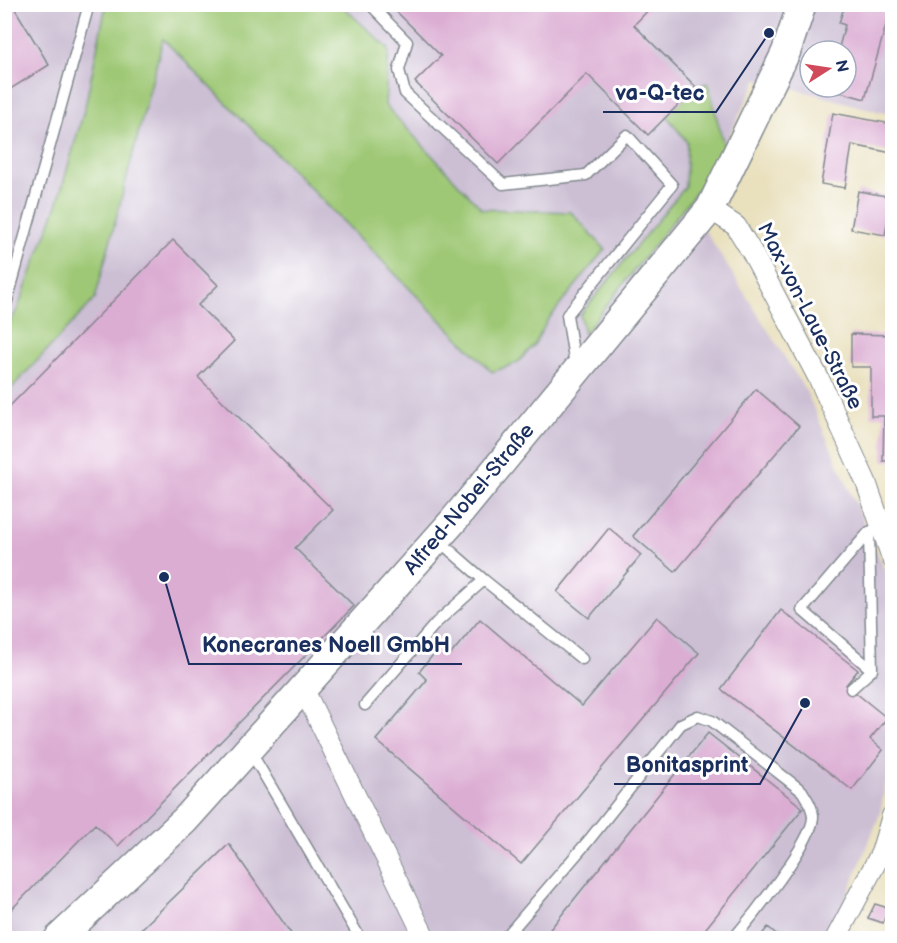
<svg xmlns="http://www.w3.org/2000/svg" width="897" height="943" font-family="'Balsamiq Sans',sans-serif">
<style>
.industrial{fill:#ccbfd4;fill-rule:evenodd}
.green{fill:#9ec874;stroke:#5c7c69;stroke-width:1.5}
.building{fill:#dbadd3}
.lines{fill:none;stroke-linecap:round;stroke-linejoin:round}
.lane-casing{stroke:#82888e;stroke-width:13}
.street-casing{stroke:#82888e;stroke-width:22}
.secondary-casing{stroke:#82888e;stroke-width:31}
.lane{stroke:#fff;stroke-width:10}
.street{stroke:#fff;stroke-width:20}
.secondary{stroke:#fff;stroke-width:28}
.labels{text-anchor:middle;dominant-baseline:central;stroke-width:6;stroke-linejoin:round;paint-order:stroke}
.street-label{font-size:21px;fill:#1b2f5e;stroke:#fff}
.leader{fill:none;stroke:#1b2f5e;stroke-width:2}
.callout-dot{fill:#1b2f5e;stroke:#fff;stroke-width:2}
.callout-label{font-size:22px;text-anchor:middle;font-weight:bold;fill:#1b2f5e;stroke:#fff;stroke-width:6;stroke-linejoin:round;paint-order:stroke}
</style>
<rect width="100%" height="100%" fill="#fff"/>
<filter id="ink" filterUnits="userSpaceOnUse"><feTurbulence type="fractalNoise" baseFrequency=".0167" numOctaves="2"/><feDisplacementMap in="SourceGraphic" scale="12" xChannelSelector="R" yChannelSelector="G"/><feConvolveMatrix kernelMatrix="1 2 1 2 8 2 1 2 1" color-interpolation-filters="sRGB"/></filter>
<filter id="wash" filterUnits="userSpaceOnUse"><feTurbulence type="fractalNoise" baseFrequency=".008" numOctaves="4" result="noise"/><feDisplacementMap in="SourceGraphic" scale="24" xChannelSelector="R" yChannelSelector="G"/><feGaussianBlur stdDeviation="1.35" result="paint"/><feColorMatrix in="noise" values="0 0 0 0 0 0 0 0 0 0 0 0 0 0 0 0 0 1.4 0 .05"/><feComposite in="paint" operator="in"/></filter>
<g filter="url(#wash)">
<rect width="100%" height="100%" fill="#e9e0bd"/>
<path class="industrial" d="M 5,5 L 892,5 L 892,115 L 757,79 L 711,173 L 689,205 L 806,391 L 888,577 L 892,630 L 892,747 L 880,814 L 830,938 L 5,938 ZM 810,51 L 846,51 L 846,87 L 810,87 Z"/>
<path class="green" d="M 106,5 L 341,5 L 389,49 L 385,105 L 482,209 L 571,212 L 605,249 L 548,320 L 534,345 L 517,363 L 492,372 L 163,39 L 95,299 L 5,395 L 5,332 L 17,310 L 57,205 L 85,107 Z
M 708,83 L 724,146 L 711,173 L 584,334 L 580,315 L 685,187 L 687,142 L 667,116 L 696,87 Z"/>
<g id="blocks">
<path class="building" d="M 4,4 L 12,4 L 49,65 L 4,93 Z
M 389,4 L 654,4 L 634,25 L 696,87 L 648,135 L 587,74 L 498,164 L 415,82 L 441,56 Z
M 845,4 L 892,4 L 865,99 L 826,88 L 846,87 L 846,51 L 838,51 L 845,25 L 839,23 Z
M 833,113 L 892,124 L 892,153 L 852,145 L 845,188 L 821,184 Z
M 858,191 L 892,197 L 885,235 L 851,229 Z
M 173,240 L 218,285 L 198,305 L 234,341 L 198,377 L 333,510 L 295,548 L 354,606 L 118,846 L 95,824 L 4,917 L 4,412 Z
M 851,334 L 892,335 L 892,461 L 883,461 L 884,416 L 871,416 L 871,367 L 851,367 Z
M 756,389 L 799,426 L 675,572 L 633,536 Z
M 609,528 L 641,555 L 589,618 L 557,592 Z
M 781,610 L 858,670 L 846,685 L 887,718 L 870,739 L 883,750 L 852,790 L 721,689 Z
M 657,617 L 699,653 L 521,864 L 376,740 L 427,680 L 419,672 L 441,645 L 451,654 L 480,619 L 582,706 Z
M 708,733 L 803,808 L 698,938 L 543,938 Z
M 229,844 L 294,938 L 132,938 Z
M 875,904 L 888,908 L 883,923 L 868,918 Z
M 768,927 L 781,938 L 759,938 Z"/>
</g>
</g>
<g filter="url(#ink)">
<use href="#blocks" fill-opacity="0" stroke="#82888e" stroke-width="1.5"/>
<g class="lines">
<g class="lane-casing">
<path id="lane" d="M 370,4 L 407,42 L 399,70 L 405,93 L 503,184 L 586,175 L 627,135 L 672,185 L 567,315 L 575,365
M 4,312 L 89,4
M 869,532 L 872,670
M 484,580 L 582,659
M 851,689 L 872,670 L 802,610 L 869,532 L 883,526
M 365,705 L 436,623 L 484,580 L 437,539
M 249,749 L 360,938
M 505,938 L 589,840 L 681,724 L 698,716 L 712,721 L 802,791 C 807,799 813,808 813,817 C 813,841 751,918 734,938"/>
</g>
<g class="street-casing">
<path id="street" d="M 710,209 L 736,226 L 753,254 L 819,379 L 866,482 L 892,558
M 303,688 L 425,938
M 836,938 L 881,853 L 892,816"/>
</g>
<g class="secondary-casing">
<path id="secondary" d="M 59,938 L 185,820 L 454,520 L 710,209 L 786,52 L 802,4"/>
</g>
<use href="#lane" class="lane"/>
<use href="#street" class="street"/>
<use href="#secondary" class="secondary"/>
</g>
</g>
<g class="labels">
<g class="street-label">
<text transform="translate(810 316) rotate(63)">Max-von-Laue-Straße</text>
<text transform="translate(469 499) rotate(-50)">Alfred-Nobel-Straße</text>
</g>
</g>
<path class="leader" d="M769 33L716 112H603M164 577L189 664H462M805 703L760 784H614"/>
<g class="callout-dot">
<circle cx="769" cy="33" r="6"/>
<circle cx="164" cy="577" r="6"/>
<circle cx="805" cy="703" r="6"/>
</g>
<g class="callout-label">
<text x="660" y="100">va-Q-tec</text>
<text x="326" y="652">Konecranes Noell GmbH</text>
<text x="687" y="772">Bonitasprint</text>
</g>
<rect width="897" height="943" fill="none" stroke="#fff" stroke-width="24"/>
<g transform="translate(828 69) rotate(78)"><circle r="28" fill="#ffffff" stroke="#a4acbf" stroke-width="1.5"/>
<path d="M0-4.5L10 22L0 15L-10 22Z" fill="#d1495b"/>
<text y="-9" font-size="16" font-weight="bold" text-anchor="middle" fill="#1b2f5e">N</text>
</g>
</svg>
